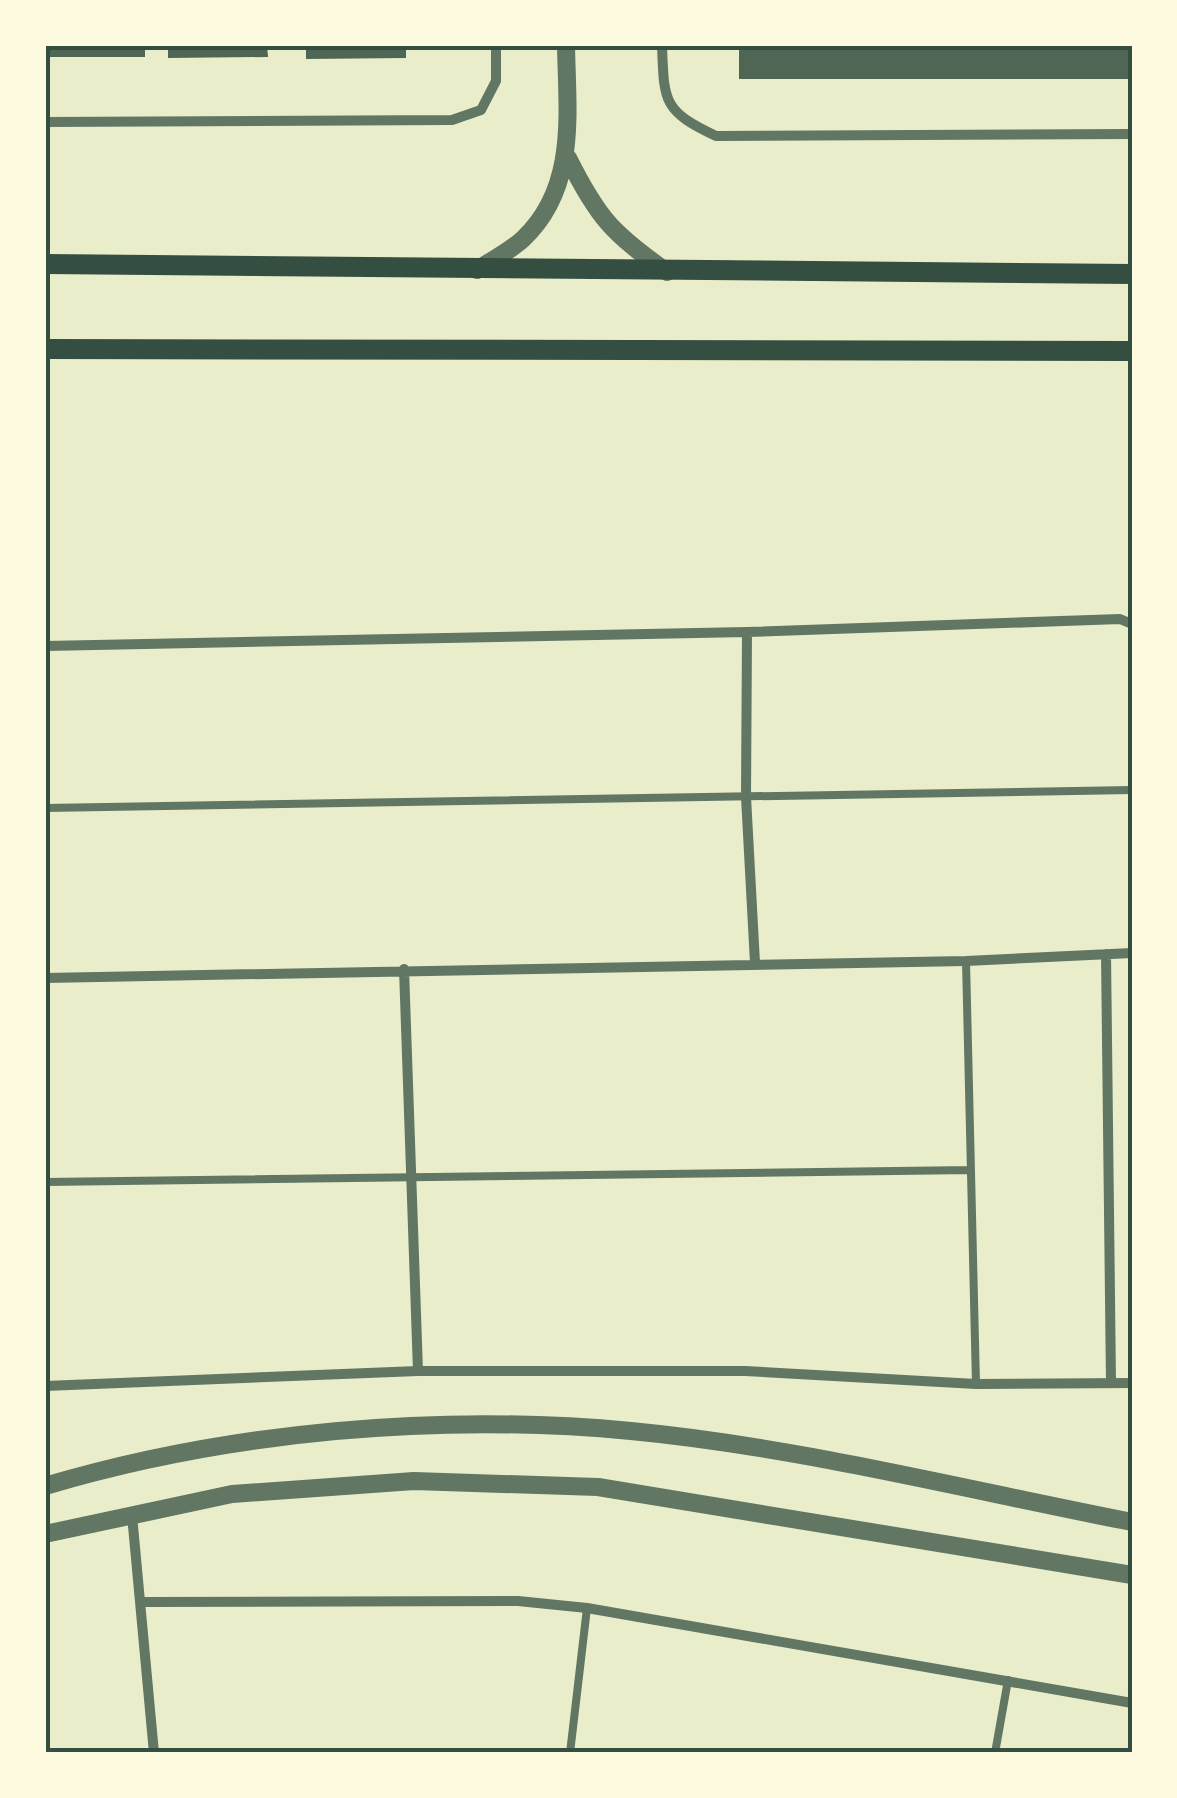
<svg xmlns="http://www.w3.org/2000/svg" width="1177" height="1798" font-family="Signika,sans-serif">
<style>
.building{fill:#4f6655}
.lines{fill:none;stroke-linecap:round;stroke-linejoin:round}
.service{stroke:#617663;stroke-width:8}
.minor{stroke:#617663;stroke-width:10}
.tertiary{stroke:#617663;stroke-width:18}
.secondary{stroke:#344e41;stroke-width:20}
.neatline{fill:none;stroke:#344e41;stroke-width:4}
</style>
<rect width="100%" height="100%" fill="#e9edc9"/>
<path class="building" d="M 46,45 L 145,45 L 145,57 L 46,57 Z
M 168,45 L 267,45 L 268,57 L 168,58 Z
M 306,45 L 406,45 L 406,58 L 306,59 Z
M 739,45 L 1132,45 L 1132,79 L 739,79 Z"/>
<g class="lines">
<path class="service" d="M 45,808 L 1132,790
M 966,961 L 976,1384
M 45,1182 L 971,1170
M 570,1753 L 587,1608
M 995,1753 L 1008,1680"/>
<path class="minor" d="M 662,45 C 664,102 663,111 716,136 L 1132,134
M 45,122 L 452,120 L 481,110 L 496,81 L 496,45
M 747,632 L 746,797 L 755,963
M 45,646 L 747,632 L 1120,619 L 1132,624
M 1106,954 L 1111,1383
M 404,969 L 418,1371
M 45,978 L 966,961 L 1132,953
M 45,1386 L 418,1371 L 745,1371 L 976,1384 L 1132,1383
M 132,1515 L 154,1753
M 141,1602 L 518,1601 L 587,1608 L 1132,1703"/>
<path class="tertiary" d="M 568,158 C 598,218 612,233 667,272
M 477,270 C 492,260 510,251 523,239 C 578,187 567,113 566,45
M 45,1486 C 230,1431 439,1413 631,1431 C 799,1447 967,1490 1132,1522
M 45,1534 L 232,1494 L 414,1481 L 598,1487 L 1132,1575"/>
<path class="secondary" d="M 45,264 L 1132,274
M 45,349 L 1132,351"/>
</g>
<rect width="1177" height="1798" fill="none" stroke="#fefae0" stroke-width="95"/>
<rect x="48" y="48" width="1082" height="1702" class="neatline"/>
</svg>
